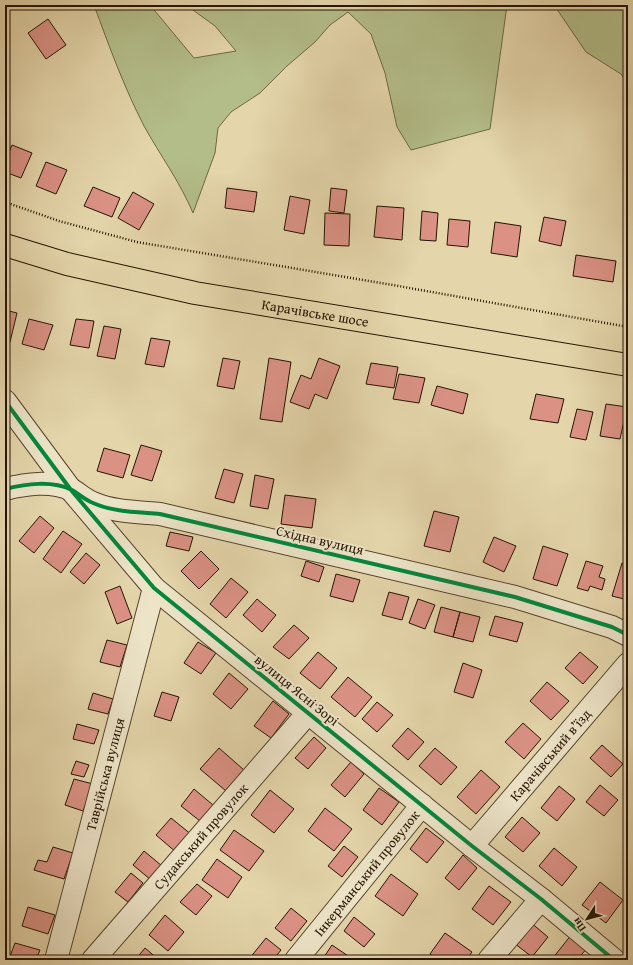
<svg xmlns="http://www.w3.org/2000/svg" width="633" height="965" font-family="'Gentium Book Plus',serif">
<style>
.green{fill:#b3bd89;stroke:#6c6845}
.building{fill:#db9285;stroke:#251401}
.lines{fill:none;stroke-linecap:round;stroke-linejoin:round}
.minor-casing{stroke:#55442b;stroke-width:24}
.major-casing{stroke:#251401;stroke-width:24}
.path{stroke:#251401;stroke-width:2.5;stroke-dasharray:1 2;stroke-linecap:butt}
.minor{stroke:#ede4c8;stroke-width:22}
.major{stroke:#e4d5aa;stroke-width:22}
.cycleway-casing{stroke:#ede4c8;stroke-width:6}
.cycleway{stroke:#00873e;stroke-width:4}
.labels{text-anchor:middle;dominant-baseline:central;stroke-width:4;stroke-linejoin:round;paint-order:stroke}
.street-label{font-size:14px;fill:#251401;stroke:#ede4c8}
</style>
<rect width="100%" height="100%" fill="#e4d5aa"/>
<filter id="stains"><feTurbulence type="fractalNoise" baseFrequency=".005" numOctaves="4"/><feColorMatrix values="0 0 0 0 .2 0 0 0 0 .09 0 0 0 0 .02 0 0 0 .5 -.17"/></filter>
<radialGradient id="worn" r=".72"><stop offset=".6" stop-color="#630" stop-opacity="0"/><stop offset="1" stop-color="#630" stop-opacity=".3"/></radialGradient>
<path class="green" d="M 94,5 L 150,5 L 194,58 L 236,51 L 215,26 L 186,5 L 507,5 L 490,129 L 411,150 L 397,127 L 385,73 L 371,34 L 348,12 L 330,25 L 315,42 L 287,66 L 260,93 L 231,112 L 218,128 L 215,153 L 193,213 C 180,182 160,155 144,126 C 124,87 109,46 94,5 Z
M 554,5 L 628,5 L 628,85 L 621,74 L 586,52 Z"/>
<path class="building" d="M 48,19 L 66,45 L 46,59 L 28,33 Z
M 12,145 L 32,153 L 21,178 L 5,172 L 5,162 Z
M 46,162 L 67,170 L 56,194 L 36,186 Z
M 93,187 L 120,198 L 112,217 L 84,206 Z
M 227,188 L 257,192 L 254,212 L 225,208 Z
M 331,188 L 347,190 L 344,213 L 329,211 Z
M 133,192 L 154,204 L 139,230 L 118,218 Z
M 290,196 L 310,200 L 304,234 L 284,230 Z
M 377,206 L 404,208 L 402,240 L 374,237 Z
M 422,211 L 438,213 L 436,241 L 420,240 Z
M 325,213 L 350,214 L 349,246 L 324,245 Z
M 544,217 L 566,221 L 561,246 L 539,241 Z
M 449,219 L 470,221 L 468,247 L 447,245 Z
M 495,222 L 521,226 L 517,257 L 491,253 Z
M 576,255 L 616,261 L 613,282 L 573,276 Z
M 5,310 L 17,313 L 10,342 L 5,341 Z
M 29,319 L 53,325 L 44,350 L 22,344 Z
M 76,319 L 94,321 L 89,348 L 70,345 Z
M 104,326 L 121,329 L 115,359 L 97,356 Z
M 151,338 L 170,341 L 164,367 L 145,364 Z
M 223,358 L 240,361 L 234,389 L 217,386 Z
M 269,358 L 291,362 L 282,422 L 260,419 Z
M 319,358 L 340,366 L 327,399 L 315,394 L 309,409 L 290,402 L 301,375 L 311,379 Z
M 371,363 L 398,367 L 394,388 L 366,384 Z
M 399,374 L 425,378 L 419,403 L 393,399 Z
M 437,386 L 468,394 L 463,414 L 431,405 Z
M 536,394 L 564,399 L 558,423 L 530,419 Z
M 606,404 L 627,407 L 620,439 L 600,436 Z
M 577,409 L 593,412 L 586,440 L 570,437 Z
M 141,445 L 162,451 L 152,481 L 131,475 Z
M 104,448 L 130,455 L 123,478 L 97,471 Z
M 224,469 L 243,474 L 234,503 L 215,498 Z
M 255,475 L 274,479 L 268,509 L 250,506 Z
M 285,495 L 316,499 L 312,528 L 281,524 Z
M 434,511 L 459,517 L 450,552 L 424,546 Z
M 5,514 L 8,536 L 5,537 Z
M 40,516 L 54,528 L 34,553 L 19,541 Z
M 63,531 L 82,544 L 61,573 L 43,559 Z
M 170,532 L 193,537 L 189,551 L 166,546 Z
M 494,537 L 516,546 L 504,572 L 483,562 Z
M 543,546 L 568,554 L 557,586 L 533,579 Z
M 201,551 L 219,569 L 199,589 L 181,571 Z
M 86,553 L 100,565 L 84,584 L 70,572 Z
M 306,561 L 324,567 L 319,582 L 301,576 Z
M 586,561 L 603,566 L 599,577 L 605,579 L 602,590 L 590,586 L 588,591 L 577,588 Z
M 622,563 L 628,564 L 628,600 L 612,596 Z
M 336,574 L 360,580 L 353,602 L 330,596 Z
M 231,578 L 248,592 L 226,618 L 210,604 Z
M 120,586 L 132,618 L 117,624 L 105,592 Z
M 389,592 L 409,597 L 402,620 L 382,615 Z
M 257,599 L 276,615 L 262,632 L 243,615 Z
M 418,599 L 435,605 L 425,629 L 409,623 Z
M 441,607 L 460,612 L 453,637 L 434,632 Z
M 460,612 L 480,617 L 473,642 L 453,637 Z
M 495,616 L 523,623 L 517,642 L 489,635 Z
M 294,625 L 309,638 L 289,659 L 273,647 Z
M 107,640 L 127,645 L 120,667 L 100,662 Z
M 198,642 L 216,653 L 201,674 L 184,663 Z
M 318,652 L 337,668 L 320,689 L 300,673 Z
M 580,652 L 598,667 L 583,684 L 565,668 Z
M 463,663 L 482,670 L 473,698 L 454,692 Z
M 229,673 L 248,689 L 231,709 L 213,694 Z
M 348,677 L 372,697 L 355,717 L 331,697 Z
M 547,682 L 569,701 L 551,720 L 530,701 Z
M 162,692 L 179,697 L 171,721 L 154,716 Z
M 93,693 L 113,699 L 108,714 L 88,709 Z
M 273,701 L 289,714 L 271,738 L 254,726 Z
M 377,702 L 393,715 L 377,732 L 362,719 Z
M 523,723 L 541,739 L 524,759 L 505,742 Z
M 77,724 L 99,730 L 94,744 L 73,739 Z
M 408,728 L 424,742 L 408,760 L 392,746 Z
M 314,737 L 326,748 L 308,769 L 295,758 Z
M 602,745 L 623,764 L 611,777 L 590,758 Z
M 219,748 L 244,770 L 226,791 L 200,769 Z
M 435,748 L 457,767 L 441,785 L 419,766 Z
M 76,761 L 89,765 L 84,777 L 71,774 Z
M 351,762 L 364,774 L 345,797 L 331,785 Z
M 481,770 L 500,787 L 476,814 L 457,797 Z
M 74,779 L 93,784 L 83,811 L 65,805 Z
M 600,785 L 618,800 L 604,816 L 586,802 Z
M 559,786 L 575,799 L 557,821 L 541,808 Z
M 379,788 L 399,802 L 382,825 L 363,810 Z
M 194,789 L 213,805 L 200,821 L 181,806 Z
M 270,790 L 294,809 L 274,833 L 251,815 Z
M 325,808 L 352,829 L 334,851 L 308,831 Z
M 522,817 L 540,833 L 523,852 L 505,837 Z
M 171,818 L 192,835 L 177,853 L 156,835 Z
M 426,828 L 444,842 L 427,863 L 410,849 Z
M 234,830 L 264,851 L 249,871 L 220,850 Z
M 344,846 L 358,857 L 342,877 L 328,866 Z
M 53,847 L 73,853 L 64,879 L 34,870 L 38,860 L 47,862 Z
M 554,848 L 577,867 L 562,886 L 539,866 Z
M 144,851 L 162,866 L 151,880 L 133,865 Z
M 463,855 L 477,868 L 459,890 L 445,878 Z
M 217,859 L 242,877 L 228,898 L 202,880 Z
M 131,873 L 143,883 L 128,902 L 115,892 Z
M 391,874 L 418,894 L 403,916 L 375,896 Z
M 600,882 L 623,900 L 606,923 L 582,905 Z
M 197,884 L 212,896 L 196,915 L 180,902 Z
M 489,886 L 511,902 L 493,925 L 472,909 Z
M 28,907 L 55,915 L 48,934 L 22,926 Z
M 291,908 L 307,921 L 291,941 L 275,928 Z
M 165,915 L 184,932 L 168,951 L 149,935 Z
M 354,917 L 375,934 L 364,947 L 344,931 Z
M 530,922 L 548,937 L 532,957 L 514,943 Z
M 445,933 L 472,952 L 466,960 L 439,960 L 430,954 Z
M 572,934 L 588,947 L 577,960 L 553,960 L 552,959 Z
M 266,938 L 281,950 L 273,960 L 251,960 L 249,959 Z
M 15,943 L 40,950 L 36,960 L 9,959 Z
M 332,945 L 354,960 L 322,960 Z
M 145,948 L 159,960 L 135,960 Z"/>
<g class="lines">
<g class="minor-casing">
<g id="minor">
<path d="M 5,401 L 71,490 L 154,588 L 472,846 L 541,899 L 614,960"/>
<path d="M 5,489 C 26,484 51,480 72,490 C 79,494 85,500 93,503 C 113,512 138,512 160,514 L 515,597 L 612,627 L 628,635"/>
<path id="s1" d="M 472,846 L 628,664"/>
<path id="s2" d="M 56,960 L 154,588"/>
<path id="s3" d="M 93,960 L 308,713"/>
<path id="s4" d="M 296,960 L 422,805"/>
<path d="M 489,960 L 541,899"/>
</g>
</g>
<g class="major-casing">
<g id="major">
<path id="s5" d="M 5,245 L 67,264 L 195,293 L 628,365"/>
</g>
</g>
<path class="path" d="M 5,202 L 59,221 L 137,242 L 387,284 L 628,327"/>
<use href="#minor" class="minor"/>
<use href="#major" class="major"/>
<g class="cycleway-casing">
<path id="cycleway" d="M 5,401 L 71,490 L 154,588 L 472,846 L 541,899 L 614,960
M 5,489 C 26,484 51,480 72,490 C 79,494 85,500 93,503 C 113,512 138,512 160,514 L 515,597 L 612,627 L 628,635"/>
</g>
<use href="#cycleway" class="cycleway"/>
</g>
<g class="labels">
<g class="street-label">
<text stroke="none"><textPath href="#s5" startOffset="318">Карачівське шосе</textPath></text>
<text transform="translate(320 540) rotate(13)">Східна вулиця</text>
<text transform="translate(297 690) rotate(39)">вулиця Ясні Зорі</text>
<text stroke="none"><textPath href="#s1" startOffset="120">Карачівський в’їзд</textPath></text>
<text stroke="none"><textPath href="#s2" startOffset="192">Таврійська вулиця</textPath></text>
<text stroke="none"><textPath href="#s3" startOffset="164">Судакський провулок</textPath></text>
<text stroke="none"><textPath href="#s4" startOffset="112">Інкерманський провулок</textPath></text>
</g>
</g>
<rect width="633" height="965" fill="none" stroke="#e4d5aa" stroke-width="20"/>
<rect x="6" y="6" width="621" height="953" fill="none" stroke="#251401" stroke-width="2"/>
<rect x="10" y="10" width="613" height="945" fill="none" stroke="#251401"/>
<g transform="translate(587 919) rotate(234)" stroke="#ede4c8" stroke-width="3" paint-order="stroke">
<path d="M0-3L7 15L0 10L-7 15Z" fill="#251401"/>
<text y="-6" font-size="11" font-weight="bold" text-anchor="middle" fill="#251401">Пн</text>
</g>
<rect width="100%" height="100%" filter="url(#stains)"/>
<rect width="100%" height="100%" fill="url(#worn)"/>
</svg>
